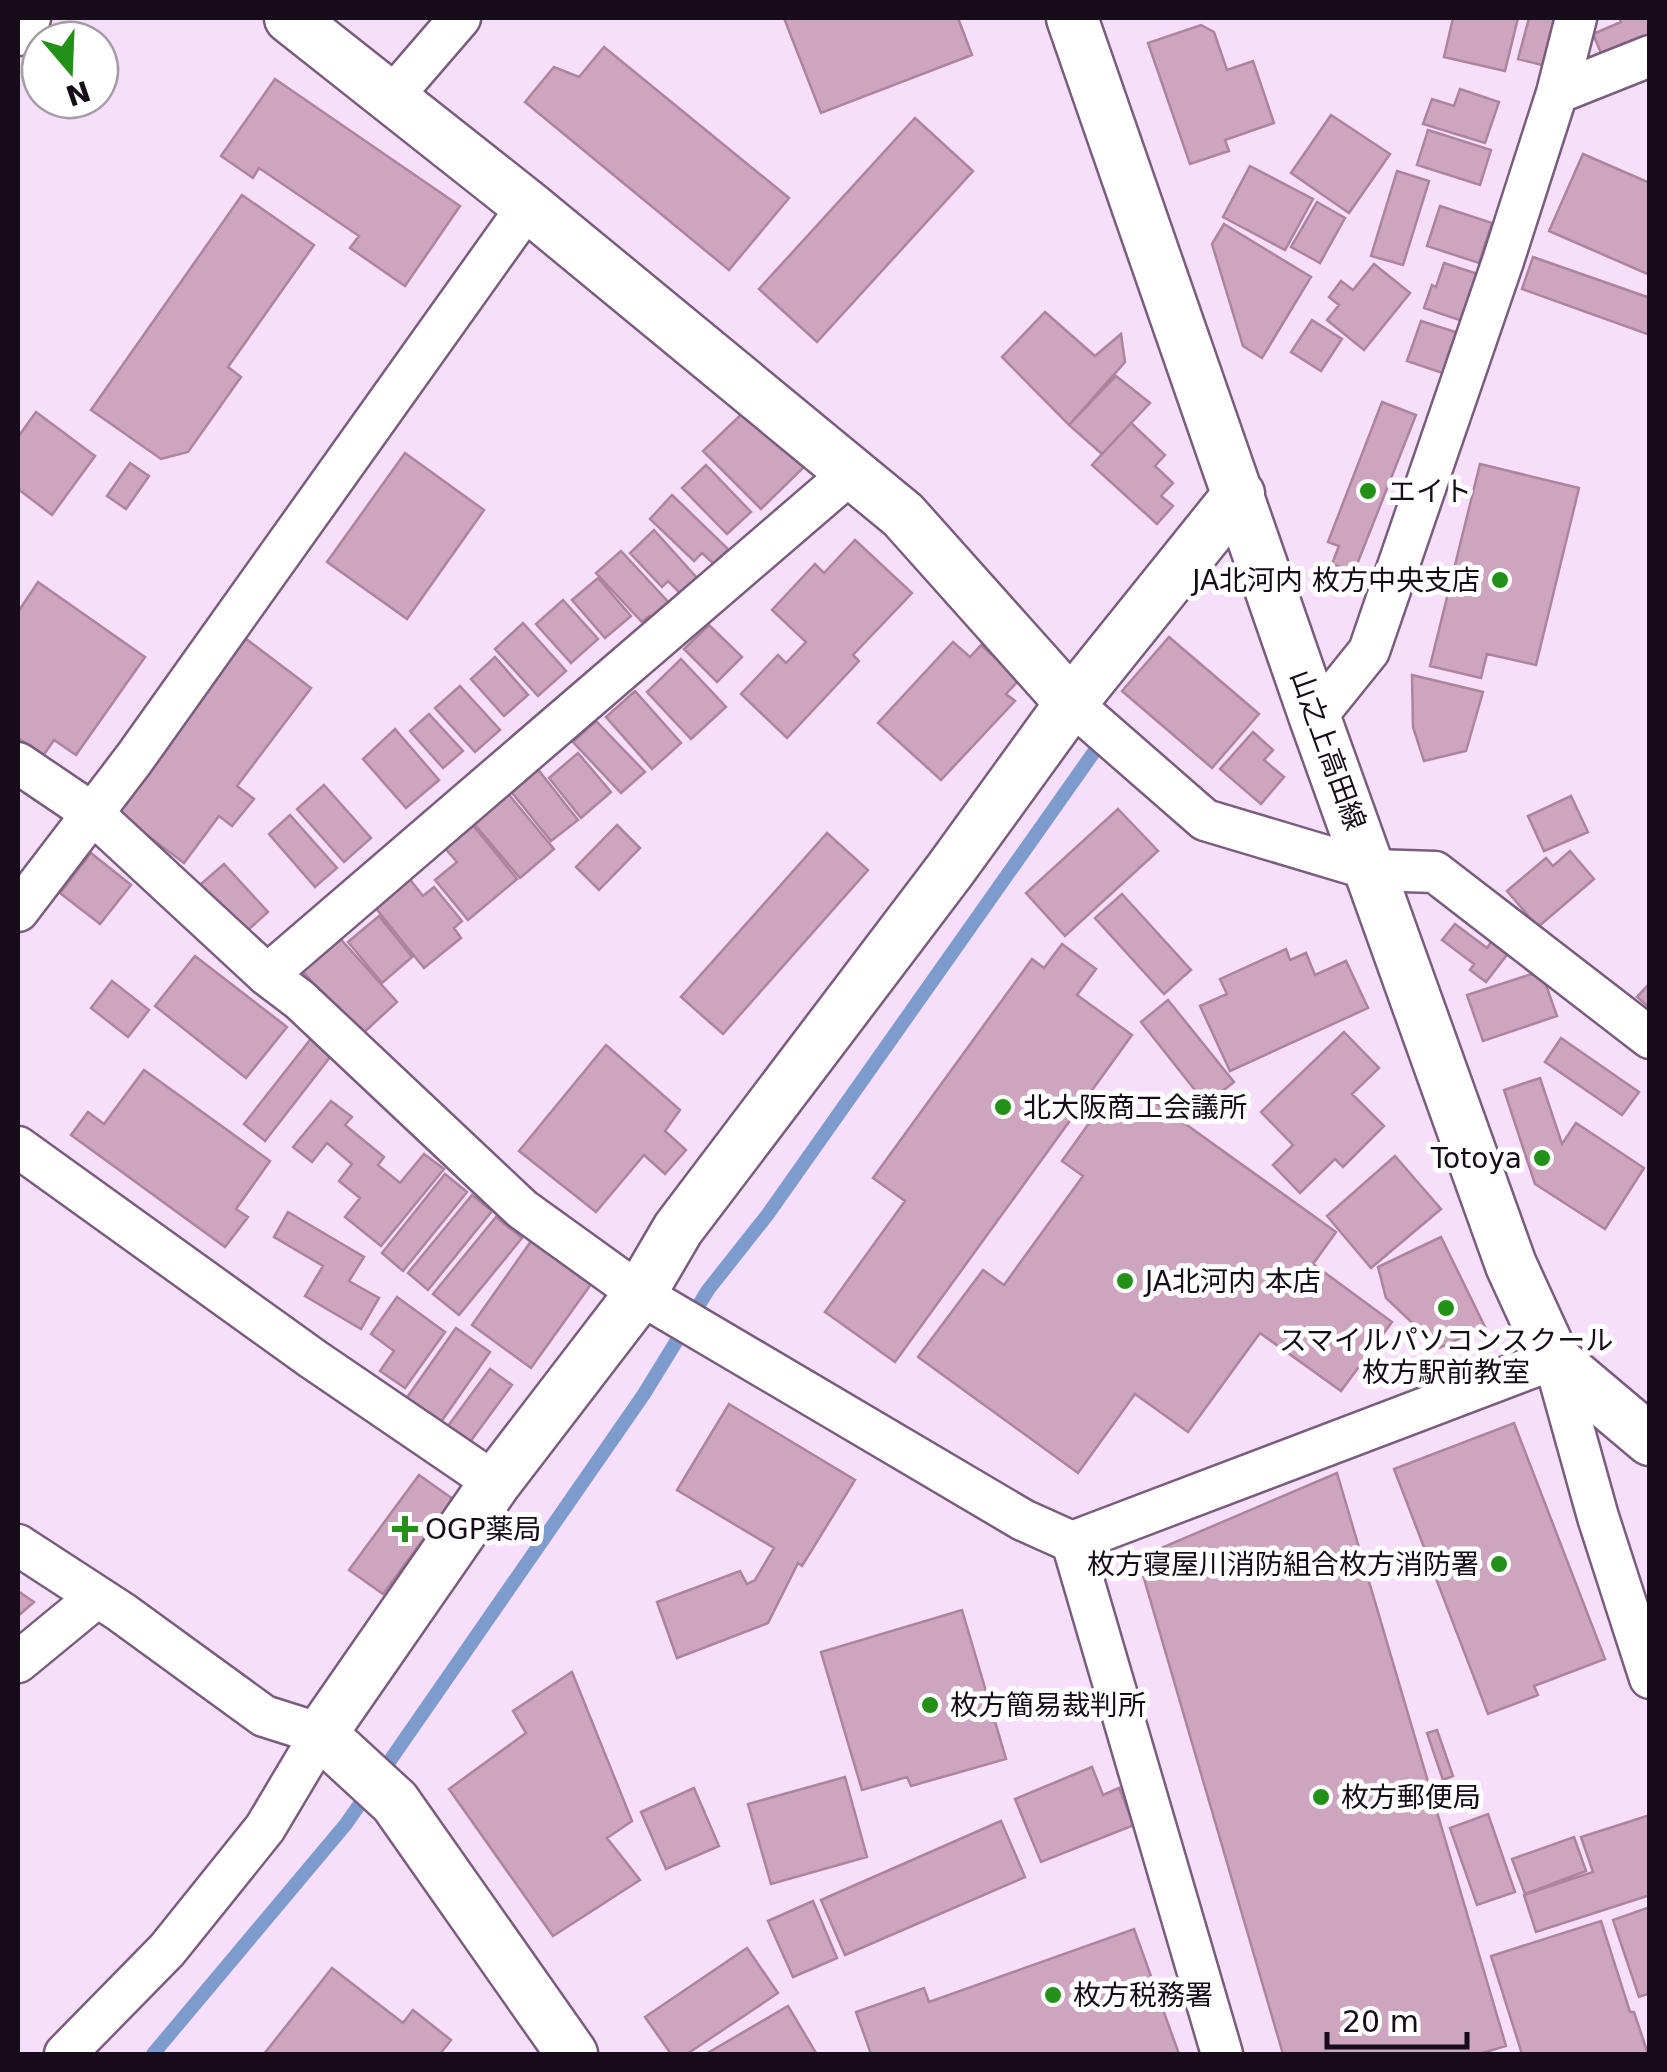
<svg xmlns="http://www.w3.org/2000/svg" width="1667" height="2072" font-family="'DejaVu Sans','Noto Sans JP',sans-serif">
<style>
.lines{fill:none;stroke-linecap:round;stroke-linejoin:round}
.stream{stroke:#7e9bce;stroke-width:14}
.building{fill:#cea5be;stroke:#ac849c;stroke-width:2.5}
.minor-casing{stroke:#795d7d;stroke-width:45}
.tertiary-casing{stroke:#795d7d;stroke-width:55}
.minor{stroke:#fff;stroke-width:40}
.tertiary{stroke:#fff;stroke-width:50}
.poi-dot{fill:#239018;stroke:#fff;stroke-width:4}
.labels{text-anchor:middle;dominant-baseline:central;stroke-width:10;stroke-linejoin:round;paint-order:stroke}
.poi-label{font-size:28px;fill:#170c19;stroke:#fff;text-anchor:start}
.street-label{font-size:28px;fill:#170c19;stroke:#fff}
</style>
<rect width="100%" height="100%" fill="#f7defb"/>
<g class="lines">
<path class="stream" d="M 153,2054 L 346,1824 L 644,1394 L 708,1290 L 768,1214 L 1094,752"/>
</g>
<path class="building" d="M 784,18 L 958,18 L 972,55 L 821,113 Z
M 1453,18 L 1518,18 L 1505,71 L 1444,57 Z
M 1529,18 L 1568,18 L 1554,68 L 1518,59 Z
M 1619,18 L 1650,18 L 1650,46 L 1606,65 L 1593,34 L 1621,22 Z
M 1201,25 L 1214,32 L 1227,70 L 1253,61 L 1274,123 L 1225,140 L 1229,151 L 1190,164 L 1148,43 Z
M 604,47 L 789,198 L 729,270 L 525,102 L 554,67 L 579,77 Z
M 275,79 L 460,206 L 405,286 L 350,248 L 359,236 L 259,168 L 253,178 L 221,156 Z
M 1460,89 L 1499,102 L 1485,143 L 1423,124 L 1432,99 L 1454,106 Z
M 1331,115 L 1390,154 L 1349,213 L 1291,173 Z
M 915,118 L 973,171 L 817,342 L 759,289 Z
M 1428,130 L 1491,150 L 1480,185 L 1417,165 Z
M 1583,154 L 1650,183 L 1650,275 L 1549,231 Z
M 1250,166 L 1313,199 L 1285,250 L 1223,217 Z
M 1397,171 L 1429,181 L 1403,265 L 1371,256 Z
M 242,195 L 314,245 L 228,367 L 241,377 L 188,452 L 161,459 L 91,410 Z
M 1317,202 L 1345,218 L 1320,263 L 1291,247 Z
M 1440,206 L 1492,223 L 1479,263 L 1427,246 Z
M 1224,224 L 1311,277 L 1262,358 L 1243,346 L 1212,244 Z
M 1533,257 L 1650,298 L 1650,335 L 1522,289 Z
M 1444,263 L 1487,277 L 1471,324 L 1424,308 L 1432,285 L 1436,287 Z
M 1374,264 L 1410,293 L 1364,350 L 1327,320 L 1339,305 L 1329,297 L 1341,281 L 1353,290 Z
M 1045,312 L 1095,356 L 1121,334 L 1125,362 L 1069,425 L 1002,357 Z
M 1312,320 L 1342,339 L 1321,371 L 1291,352 Z
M 1421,321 L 1468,336 L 1454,377 L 1407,361 Z
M 1116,376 L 1150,403 L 1102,454 L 1069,425 Z
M 1382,402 L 1416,415 L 1354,572 L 1332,564 L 1339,546 L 1328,542 Z
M 749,407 L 806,465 L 761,509 L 703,451 Z
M 36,412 L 95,456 L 52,515 L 18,489 L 18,437 Z
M 1131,423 L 1165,455 L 1155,466 L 1173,483 L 1161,496 L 1173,506 L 1157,524 L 1092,465 Z
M 405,453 L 484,510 L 407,619 L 327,562 Z
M 130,463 L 149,476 L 126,509 L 107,496 Z
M 1480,464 L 1579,488 L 1536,665 L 1487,654 L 1481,678 L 1430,666 Z
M 706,465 L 751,512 L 727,534 L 682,488 Z
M 672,495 L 728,549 L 714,564 L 702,553 L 694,561 L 650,519 Z
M 654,530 L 697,578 L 680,593 L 668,581 L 662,587 L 630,553 Z
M 855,540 L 912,593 L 853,655 L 859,661 L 787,738 L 741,694 L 778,655 L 786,663 L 806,642 L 772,610 L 815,564 L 824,573 Z
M 621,551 L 671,605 L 654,621 L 649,616 L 642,622 L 596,573 Z
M 598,578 L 631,616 L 605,638 L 572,600 Z
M 38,582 L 145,657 L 76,755 L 54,740 L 43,756 L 18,738 L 18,612 Z
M 563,600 L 598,639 L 571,663 L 536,624 Z
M 523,623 L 566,671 L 538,696 L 495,649 Z
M 709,625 L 742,657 L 717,682 L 684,649 Z
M 241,635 L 311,688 L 237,786 L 254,799 L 232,826 L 219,816 L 184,863 L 111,808 Z
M 1169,637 L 1259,714 L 1212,768 L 1122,691 Z
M 953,642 L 970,657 L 981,645 L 1019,680 L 1006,694 L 1015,701 L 941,780 L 878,723 Z
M 495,657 L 528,695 L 504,716 L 471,679 Z
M 681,659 L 726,707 L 691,739 L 647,692 Z
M 1412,675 L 1483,692 L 1466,751 L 1424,761 L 1413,727 Z
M 460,686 L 500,730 L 475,752 L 435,708 Z
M 635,691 L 681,743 L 652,769 L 606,717 Z
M 429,714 L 463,751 L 443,768 L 410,731 Z
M 596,721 L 645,772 L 621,793 L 573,742 Z
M 395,729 L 439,780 L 406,808 L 363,759 Z
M 1253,732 L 1273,750 L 1264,760 L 1284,777 L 1261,804 L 1220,769 Z
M 578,753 L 611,792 L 581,818 L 549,778 Z
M 536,767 L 578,820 L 551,841 L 509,789 Z
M 324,785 L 371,838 L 344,862 L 297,809 Z
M 505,790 L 554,849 L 520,878 L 470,819 Z
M 1571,796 L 1588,832 L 1544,851 L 1528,816 Z
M 1118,809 L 1158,851 L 1065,936 L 1026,893 Z
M 290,815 L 337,868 L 315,887 L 269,834 Z
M 471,823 L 517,879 L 468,920 L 435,880 L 457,862 L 443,846 Z
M 617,825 L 640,848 L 599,890 L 576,867 Z
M 827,833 L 868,870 L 723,1034 L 681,997 Z
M 1570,851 L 1594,879 L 1538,927 L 1507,891 L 1546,858 L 1553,866 Z
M 91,853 L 131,885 L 100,924 L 60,893 Z
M 224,864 L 268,912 L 238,939 L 194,890 Z
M 408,877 L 423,896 L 434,887 L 462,921 L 454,928 L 461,938 L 424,968 L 374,906 Z
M 1122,894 L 1191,970 L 1164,994 L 1095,918 Z
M 379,916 L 412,957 L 382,983 L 348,942 Z
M 1455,924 L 1487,948 L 1496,935 L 1513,947 L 1486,982 L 1470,970 L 1474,964 L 1442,940 Z
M 336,934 L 397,1002 L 360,1036 L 299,967 Z
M 1062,944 L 1096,969 L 1077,995 L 1132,1035 L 895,1362 L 825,1312 L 905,1201 L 873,1178 L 1032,959 L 1044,968 Z
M 1286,949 L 1290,960 L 1306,953 L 1315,975 L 1346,961 L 1368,1008 L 1230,1071 L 1200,1006 L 1227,994 L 1220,979 Z
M 195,956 L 287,1027 L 246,1078 L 155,1006 Z
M 1541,971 L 1557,1016 L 1483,1041 L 1467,995 Z
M 112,981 L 149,1010 L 128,1037 L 91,1008 Z
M 1650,983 L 1650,1008 L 1637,997 Z
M 1168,1000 L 1234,1082 L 1206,1104 L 1141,1022 Z
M 1344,1032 L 1379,1068 L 1352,1094 L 1384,1126 L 1343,1167 L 1335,1159 L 1300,1193 L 1273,1165 L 1293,1145 L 1261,1112 Z
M 313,1036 L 334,1052 L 265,1141 L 244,1124 Z
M 1561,1038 L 1639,1092 L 1622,1115 L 1545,1062 Z
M 606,1045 L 680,1110 L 665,1131 L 686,1150 L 665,1174 L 644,1155 L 596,1212 L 519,1151 Z
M 144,1070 L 270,1161 L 236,1209 L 248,1217 L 225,1247 L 71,1135 L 88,1112 L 104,1124 Z
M 1540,1078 L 1562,1144 L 1576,1123 L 1644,1168 L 1605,1229 L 1535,1184 L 1504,1090 Z
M 1110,1094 L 1140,1116 L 1152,1100 L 1336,1232 L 1313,1264 L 1392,1322 L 1341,1391 L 1260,1333 L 1188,1432 L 1135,1394 L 1078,1473 L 918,1357 L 983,1270 L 1004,1285 L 1083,1176 L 1062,1161 Z
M 331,1101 L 352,1117 L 345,1125 L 384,1157 L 378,1165 L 400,1183 L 424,1154 L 444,1169 L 381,1246 L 345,1217 L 360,1198 L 339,1181 L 352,1164 L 327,1143 L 312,1162 L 293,1147 Z
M 1395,1156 L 1441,1209 L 1371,1268 L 1327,1216 Z
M 445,1174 L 467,1192 L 403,1271 L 382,1253 Z
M 472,1195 L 492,1211 L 428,1290 L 408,1273 Z
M 288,1212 L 364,1257 L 349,1281 L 379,1298 L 361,1329 L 305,1296 L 323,1266 L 274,1237 Z
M 496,1217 L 522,1238 L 459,1315 L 433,1294 Z
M 534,1237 L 594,1280 L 531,1368 L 472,1325 Z
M 1441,1237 L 1485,1327 L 1439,1348 L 1386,1298 L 1378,1267 Z
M 397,1297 L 445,1332 L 405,1388 L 380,1371 L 394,1351 L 371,1334 Z
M 456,1328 L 490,1352 L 441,1422 L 406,1399 Z
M 490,1369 L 512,1385 L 470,1442 L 448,1426 Z
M 729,1404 L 855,1480 L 802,1566 L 798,1563 L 768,1623 L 677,1658 L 657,1602 L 740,1571 L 747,1584 L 755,1580 L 774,1548 L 677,1490 Z
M 1514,1423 L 1605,1659 L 1534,1686 L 1538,1695 L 1488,1714 L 1394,1469 Z
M 1337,1473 L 1506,2046 L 1479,2054 L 1283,2054 L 1138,1558 Z
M 419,1475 L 453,1499 L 383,1594 L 349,1570 Z
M 18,1591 L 34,1602 L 18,1616 Z
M 962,1610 L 1006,1759 L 911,1786 L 907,1777 L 862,1790 L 821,1652 Z
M 572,1672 L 632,1821 L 607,1838 L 640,1880 L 553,1936 L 449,1789 L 526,1733 L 513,1711 Z
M 1437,1730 L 1453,1776 L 1443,1780 L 1427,1733 Z
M 1092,1767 L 1103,1795 L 1119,1788 L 1134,1825 L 1041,1862 L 1015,1799 Z
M 845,1777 L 867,1857 L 771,1884 L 748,1804 Z
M 694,1788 L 719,1846 L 666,1869 L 641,1812 Z
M 1488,1814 L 1515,1892 L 1477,1905 L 1450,1828 Z
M 1650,1815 L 1650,1895 L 1536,1932 L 1524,1895 L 1593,1872 L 1581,1837 Z
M 1001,1821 L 1025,1877 L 845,1955 L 821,1900 Z
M 1574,1837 L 1586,1871 L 1525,1894 L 1512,1859 Z
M 813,1901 L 837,1958 L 793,1977 L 768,1921 Z
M 1650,1907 L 1650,1993 L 1639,1997 L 1613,1920 Z
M 1601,1921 L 1630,2012 L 1634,2012 L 1648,2054 L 1522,2054 L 1491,1956 Z
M 1134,1929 L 1179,2054 L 871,2054 L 856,2012 L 924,1988 L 929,2002 Z
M 747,1948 L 778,1993 L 687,2054 L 671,2054 L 645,2017 Z
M 332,1968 L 403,2023 L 413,2010 L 451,2040 L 440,2054 L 264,2054 Z
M 788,2006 L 816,2053 L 706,2054 Z"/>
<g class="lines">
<g class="minor-casing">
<path id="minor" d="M 18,35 L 30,18
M 1557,93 L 1650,56
M 391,98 L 460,18
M 1071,703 L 1205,820 L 1372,870 L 1435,872 L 1650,1038
M 1315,718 L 1369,651 L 1503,261 L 1557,93 L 1576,18
M 18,763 L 92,813 L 267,975 L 300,1000 L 522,1209 L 640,1294 L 1023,1520 L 1072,1542 L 1554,1359 L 1598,1517 L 1650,1678
M 18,911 L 134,759 L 528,206
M 267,975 L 852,472
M 18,1147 L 313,1359 L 495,1483
M 1072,1542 L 1222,2054
M 18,1545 L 121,1612 L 264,1716 L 321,1734 L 265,1828 L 167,1950 L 65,2054
M 18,1662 L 97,1597"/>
</g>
<g class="tertiary-casing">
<path id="tertiary" d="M 290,18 L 528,206 L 903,515 L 1071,703
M 1072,18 L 1315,718 L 1511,1265 L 1554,1359 L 1650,1440
M 572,2054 L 395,1802 L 321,1734 L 495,1483 L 640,1294 L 678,1229 L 950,870 L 1071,703 L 1239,494"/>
</g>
<use href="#minor" class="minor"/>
<use href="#tertiary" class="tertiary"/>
</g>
<g class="poi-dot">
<circle cx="1368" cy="491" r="10"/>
<circle cx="1500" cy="580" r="10"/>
<circle cx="1003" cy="1107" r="10"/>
<circle cx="1542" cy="1158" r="10"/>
<circle cx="1125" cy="1281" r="10"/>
<circle cx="1446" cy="1308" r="10"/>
<path d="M400 1514h10v10h10v10h-10v10h-10v-10h-10v-10h10z"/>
<circle cx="1499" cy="1564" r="10"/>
<circle cx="930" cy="1705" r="10"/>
<circle cx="1321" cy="1797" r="10"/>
<circle cx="1053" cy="1995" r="10"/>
</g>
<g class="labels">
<g class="poi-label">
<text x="1388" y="491">エイト</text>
<text x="1480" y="580" text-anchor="end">JA北河内 枚方中央支店</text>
<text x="1023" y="1107">北大阪商工会議所</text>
<text x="1522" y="1158" text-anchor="end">Totoya</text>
<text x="1145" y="1281">JA北河内 本店</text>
<text x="1446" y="1340" text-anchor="middle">スマイルパソコンスクール<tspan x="1446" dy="32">枚方駅前教室</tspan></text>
<text x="425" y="1529">OGP薬局</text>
<text x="1479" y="1564" text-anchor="end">枚方寝屋川消防組合枚方消防署</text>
<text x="950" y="1705">枚方簡易裁判所</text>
<text x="1341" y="1797">枚方郵便局</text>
<text x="1073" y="1995">枚方税務署</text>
</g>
<g class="street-label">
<text transform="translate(1328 750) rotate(70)">山之上高田線</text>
</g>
</g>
<rect width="1667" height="2072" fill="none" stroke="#170c19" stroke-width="40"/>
<g transform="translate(70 70) rotate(161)"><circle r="48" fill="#ffffff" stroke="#a29ea3" stroke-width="2.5"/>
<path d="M0-8L18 38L0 25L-18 38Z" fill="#239018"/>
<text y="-15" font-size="28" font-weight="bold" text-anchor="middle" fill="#170c19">N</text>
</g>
<path d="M1327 2032v15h140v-15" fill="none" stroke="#170c19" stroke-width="5"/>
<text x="1342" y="2032" font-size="30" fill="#170c19" stroke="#ffffff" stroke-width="8" paint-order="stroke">20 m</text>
</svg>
